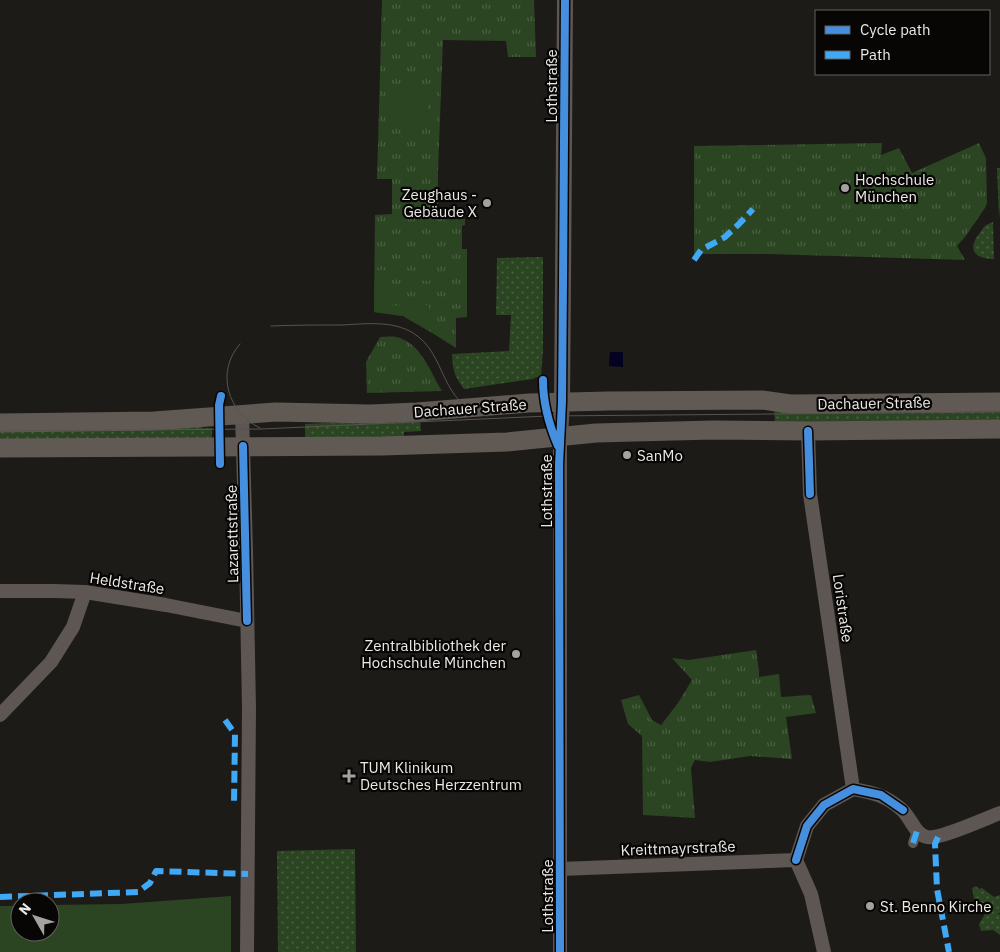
<svg xmlns="http://www.w3.org/2000/svg" width="1000" height="952" font-family="'IBM Plex Sans',sans-serif">
<style>
.grass{fill:url(#grass-dots)}
.park{fill:url(#park-tufts)}
.garden{fill:#2b4522}
.water{fill:#030220}
.lines{fill:none;stroke-linecap:round;stroke-linejoin:round}
.pedestrian{stroke:#5e5653;stroke-width:10}
.minor{stroke:#5e5653;stroke-width:14}
.tertiary{stroke:#5e5653;stroke-width:16}
.secondary{stroke:#615954;stroke-width:19}
.tram{stroke:#585350;stroke-width:1}
.quiet{stroke:#3fa9f5;stroke-width:6;stroke-dasharray:12 6;stroke-linecap:butt}
.cycleway-casing{stroke:#070605;stroke-width:11}
.cycleway{stroke:#468fdf;stroke-width:8}
.poi-dot{fill:#a3a29f;stroke:#070605;stroke-width:2}
.labels{text-anchor:middle;dominant-baseline:central;stroke-width:4.5;stroke-linejoin:round;paint-order:stroke}
.street-label{font-size:15px;fill:#ebeae7;stroke:#070605}
.poi-label{font-size:15px;fill:#ebeae7;stroke:#070605;text-anchor:start}
</style>
<defs>
<pattern id="grass-dots" width="8" height="8" patternUnits="userSpaceOnUse" patternTransform="scale(1.25)"><rect width="8" height="8" fill="#2b4522"/><path d="M2 2h.1M6 6h.1" fill="none" stroke="#4a6042" stroke-width="1.8" stroke-linecap="round"/></pattern>
<pattern id="park-tufts" width="24" height="20" patternUnits="userSpaceOnUse" patternTransform="scale(1.25)"><rect width="24" height="20" fill="#2b4522"/><path d="M3 7l-1-3M5 7V3M7 7l1-3M15 17l-1-3M17 17v-4M19 17l1-3" fill="none" stroke="#4a6042"/></pattern>
</defs>
<rect width="100%" height="100%" fill="#1d1b18"/>
<path class="grass" d="M 997,168 L 1000,168 L 1000,206 L 999,218 Z
M 993,222 L 994,259 C 976,259 967,251 978,235 C 981,232 983,227 986,225 C 988,224 991,223 993,222 Z
M 543,257 L 543,351 L 541,375 L 533,379 L 464,389 C 454,375 453,371 452,354 L 509,351 L 511,315 L 496,315 L 497,258 Z
M 774,408 L 1000,409 L 1000,422 L 775,424 Z
M 420,419 L 421,431 L 404,432 L 404,439 L 305,439 L 305,424 Z
M 202,425 L 202,428 L 212,428 L 212,440 L 0,441 L 0,429 Z
M 355,849 L 356,952 L 278,952 L 277,851 Z
M 976,886 L 979,889 L 982,888 L 994,897 L 1000,895 L 1000,913 L 998,913 L 1000,915 L 1000,935 L 993,930 L 981,931 L 979,924 L 986,912 L 984,909 L 975,905 L 972,888 Z"/>
<path class="park" d="M 382,0 L 534,0 L 536,57 L 508,57 L 506,41 L 443,40 L 438,171 L 438,219 L 465,219 L 465,225 L 462,226 L 462,249 L 467,249 L 467,317 L 456,318 L 456,348 L 429,331 L 403,316 L 374,312 L 375,215 L 392,214 L 392,179 L 377,179 Z
M 882,143 L 881,155 L 899,148 L 912,173 L 979,143 L 986,158 L 987,203 L 985,208 L 965,237 L 957,246 L 965,260 L 769,254 L 694,254 L 694,146 Z
M 380,337 C 385,337 391,336 396,337 C 421,342 430,372 442,391 L 367,393 L 366,362 Z
M 756,650 L 759,671 L 759,677 L 779,674 L 781,697 L 811,695 L 816,713 L 786,717 L 792,759 L 750,756 L 710,762 L 695,760 L 691,768 L 695,818 L 643,815 L 642,736 L 628,724 L 621,700 L 639,695 L 652,720 L 661,725 L 678,703 L 692,680 L 672,658 L 689,660 Z"/>
<path class="garden" d="M 391,90 L 428,90 L 428,124 L 391,124 Z
M 375,270 L 430,271 L 430,281 L 389,279 L 390,300 L 374,301 Z
M 429,305 L 429,331 L 403,316 L 374,312 L 374,306 Z
M 231,896 L 231,952 L 0,952 L 0,906 L 20,906 L 20,932 L 50,932 L 50,905 L 121,904 Z"/>
<path class="water" d="M 610,352 L 623,352 L 623,367 L 609,366 Z"/>
<g class="lines">
<path class="pedestrian" d="M 913,843 L 917,831"/>
<path class="minor" d="M 242,414 L 246,551 L 249,708 L 247,952
M 808,431 L 810,494 L 853,789
M 560,436 L 560,952
M 0,591 L 54,591 L 85,592 L 166,605 L 247,621
M 0,715 L 51,662 L 73,627 L 85,592
M 560,869 L 796,860
M 824,952 L 811,894 L 796,860 L 807,826 L 824,805 L 853,789 C 873,793 885,795 901,809 C 911,817 914,834 927,837 C 938,840 987,818 1000,813"/>
<path class="tertiary" d="M 560,436 L 562,402 L 563,282 L 565,0"/>
<path class="secondary" d="M 0,423 L 154,421 L 276,412 L 370,414 L 417,412 L 529,403 L 608,401 L 762,400 L 790,404 L 1000,402
M 0,448 L 382,446 L 507,442 L 596,433 L 713,430 L 808,431 L 1000,429"/>
<path class="tram" d="M 271,326 C 295,325 318,325 341,325 C 364,324 392,320 413,333 C 448,354 438,404 487,416
M 240,344 C 215,372 228,413 260,428
M 0,431 L 261,429 L 548,416 L 1000,412"/>
<path class="quiet" d="M 694,260 L 701,250 L 725,237 L 739,224 L 753,209
M 225,720 L 235,734 L 234,803
M 938,837 L 935,844 L 937,889 L 949,952
M 913,843 L 917,831
M 0,897 L 138,892 L 150,883 L 156,871 L 248,874"/>
<g class="cycleway-casing">
<path id="cycleway" d="M 543,380 C 543,403 549,425 558,446
M 808,431 L 810,494
M 243,446 L 247,621
M 220,464 L 219,405 L 221,396
M 796,860 L 807,826 L 824,805 L 853,789 L 881,795 L 903,810
M 560,952 L 559,465 L 562,402 L 563,282 L 565,0"/>
</g>
<use href="#cycleway" class="cycleway"/>
</g>
<g class="poi-dot">
<circle cx="845" cy="188" r="5"/>
<circle cx="487" cy="203" r="5"/>
<circle cx="627" cy="455" r="5"/>
<circle cx="516" cy="654" r="5"/>
<path d="M346.5 768.5h5v5h5v5h-5v5h-5v-5h-5v-5h5z"/>
<circle cx="870" cy="906" r="5"/>
</g>
<g class="labels">
<g class="street-label">
<text transform="translate(551 86) rotate(-90)">Lothstraße</text>
<text transform="translate(874 403) rotate(-1)">Dachauer Straße</text>
<text transform="translate(470 408) rotate(-4)">Dachauer Straße</text>
<text transform="translate(546 491) rotate(-90)">Lothstraße</text>
<text transform="translate(232 534) rotate(-91)">Lazarettstraße</text>
<text transform="translate(127 583) rotate(9)">Heldstraße</text>
<text transform="translate(843 608) rotate(82)">Loristraße</text>
<text transform="translate(678 848) rotate(-2)">Kreittmayrstraße</text>
<text transform="translate(547 896) rotate(-90)">Lothstraße</text>
</g>
<g class="poi-label">
<text x="855" y="179">Hochschule<tspan x="855" dy="17">München</tspan></text>
<text x="477" y="194" text-anchor="end">Zeughaus -<tspan x="477" dy="17">Gebäude X</tspan></text>
<text x="637" y="455">SanMo</text>
<text x="506" y="645" text-anchor="end">Zentralbibliothek der<tspan x="506" dy="17">Hochschule München</tspan></text>
<text x="360" y="767">TUM Klinikum<tspan x="360" dy="17">Deutsches Herzzentrum</tspan></text>
<text x="880" y="906">St. Benno Kirche</text>
</g>
</g>
<rect x="815" y="10" width="175" height="65" fill="#070605" stroke="#62615f"/>
<rect x="825" y="26" width="25" height="8" fill="#468fdf" stroke="#62615f"/>
<text x="860" y="35" font-size="15" fill="#ebeae7">Cycle path</text>
<rect x="825" y="51" width="25" height="8" fill="#3fa9f5" stroke="#62615f"/>
<text x="860" y="60" font-size="15" fill="#ebeae7">Path</text>
<g transform="translate(35 917) rotate(309)"><circle r="24" fill="#070605" stroke="#62615f"/>
<path d="M0-4L9 19L0 12L-9 19Z" fill="#a3a29f"/>
<text y="-8" font-size="14" font-weight="bold" text-anchor="middle" fill="#ebeae7">N</text>
</g>
</svg>
